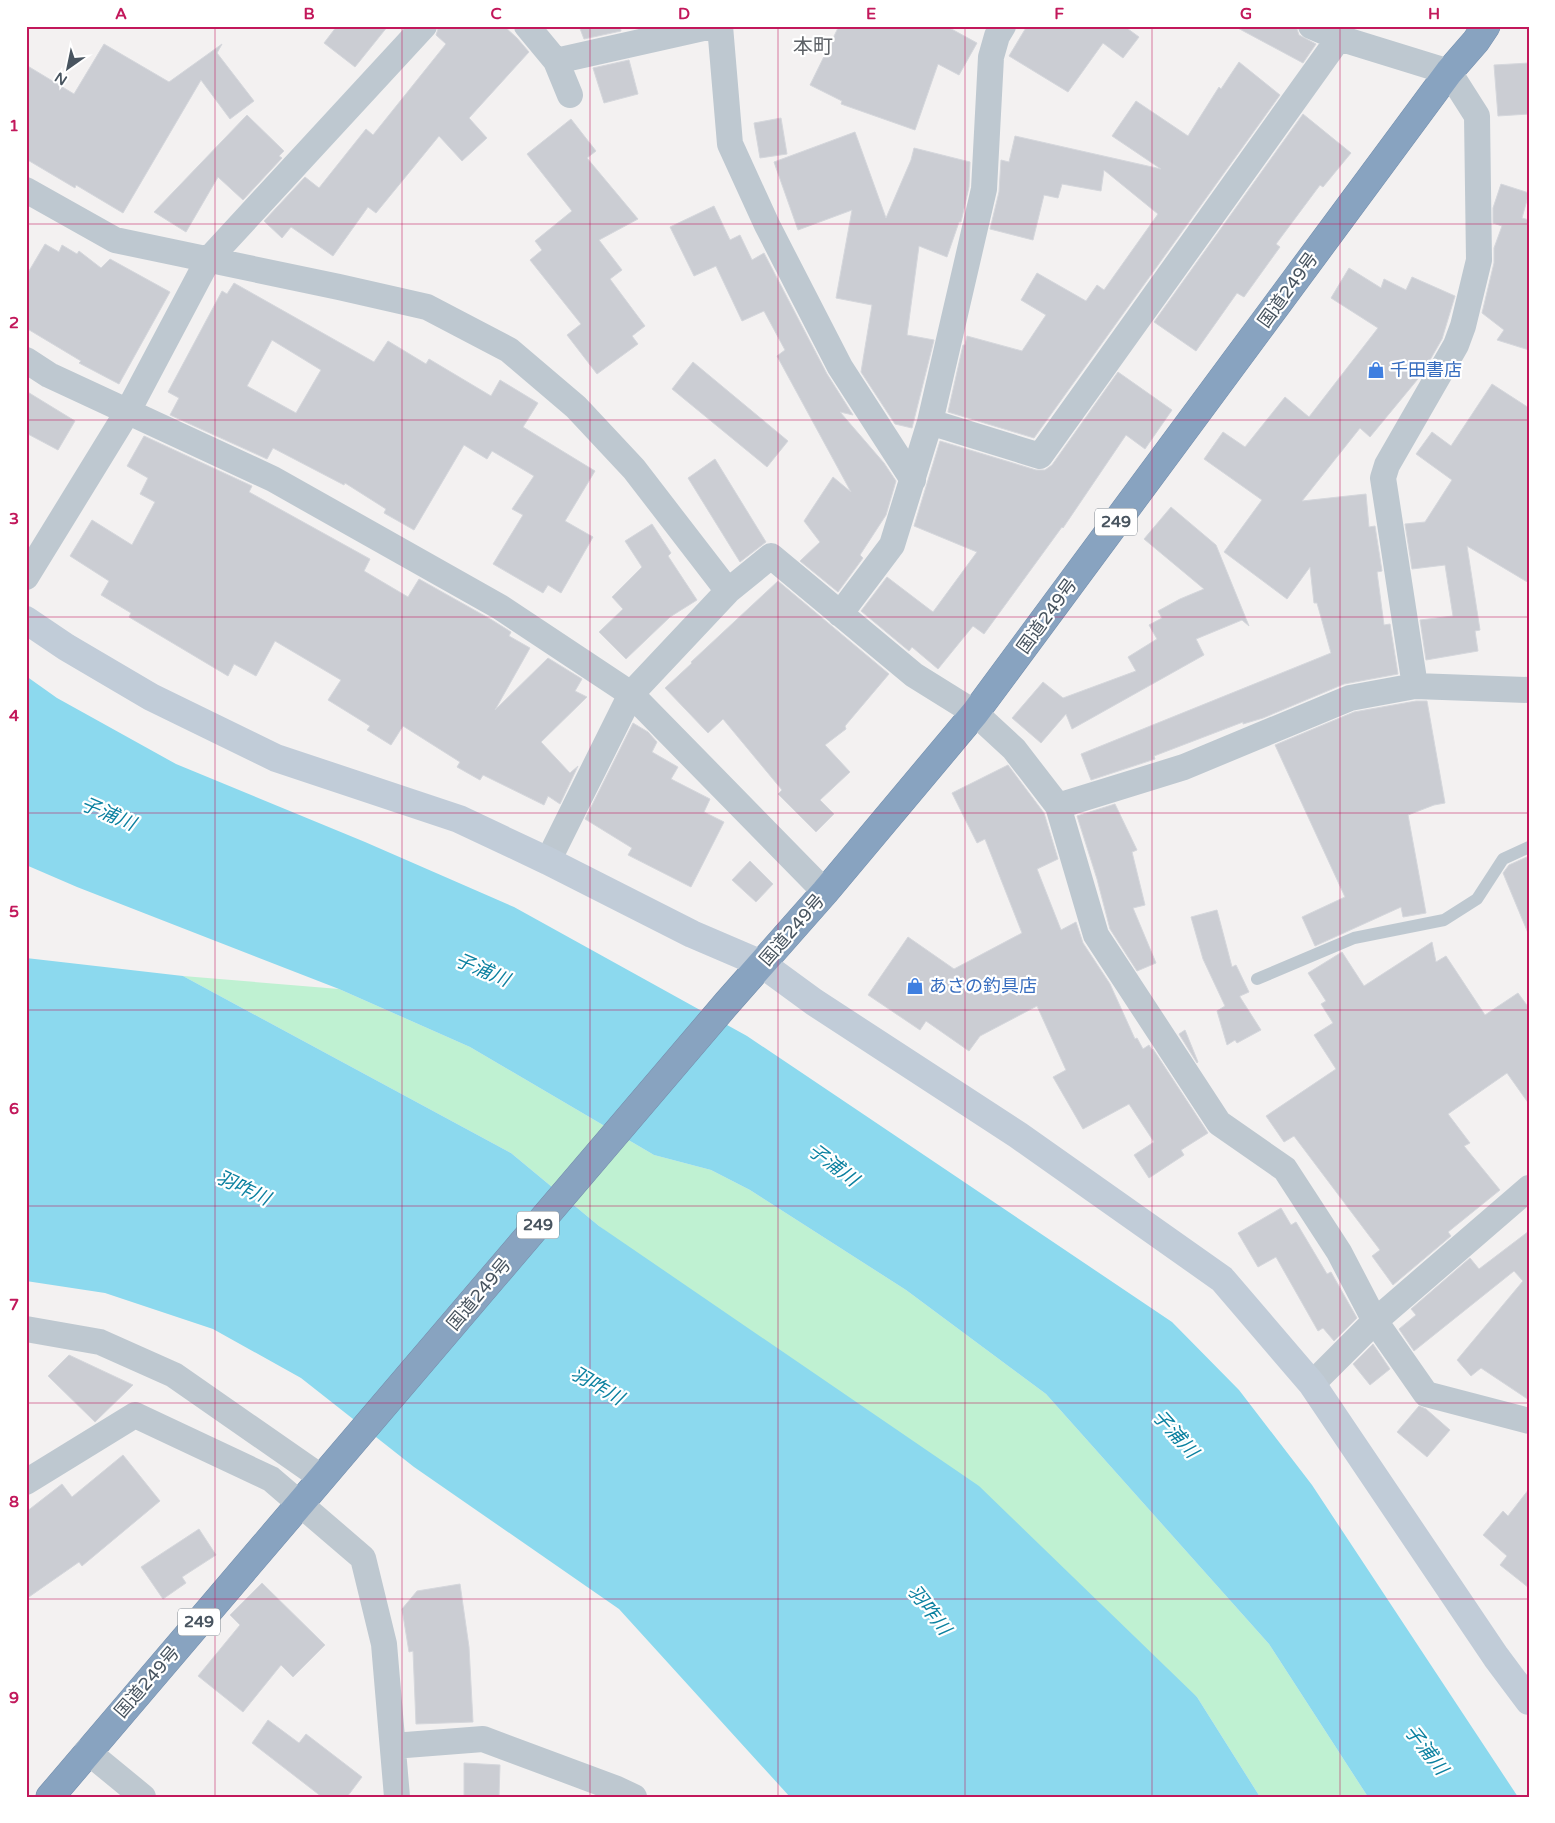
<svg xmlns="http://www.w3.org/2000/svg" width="1555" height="1823" font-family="'Varela Round','Noto Sans JP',sans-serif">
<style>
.green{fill:#bff1d2}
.water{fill:#8cd9ee}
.building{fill:#cbcdd3;stroke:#d5d7dc;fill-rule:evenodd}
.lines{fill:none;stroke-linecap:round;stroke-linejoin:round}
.highway-casing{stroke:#738eac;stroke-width:29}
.lane{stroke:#bec8d0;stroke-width:12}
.street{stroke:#bec8d0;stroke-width:26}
.secondary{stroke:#c1ccd8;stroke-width:28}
.highway{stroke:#88a3c0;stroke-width:28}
.grid{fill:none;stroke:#c2185b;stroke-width:1;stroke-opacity:0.55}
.labels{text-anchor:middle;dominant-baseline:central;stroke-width:4.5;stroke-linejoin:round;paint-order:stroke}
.shield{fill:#fff;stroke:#7f878f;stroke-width:1}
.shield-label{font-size:16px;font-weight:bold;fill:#48545f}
.street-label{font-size:18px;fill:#48545f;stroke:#fff}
.shop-label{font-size:18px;fill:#366cbe;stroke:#fff;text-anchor:start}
.water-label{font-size:19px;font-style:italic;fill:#0b81a0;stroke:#fff}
.quarter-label{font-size:20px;fill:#5d6166;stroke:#fff}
.neatline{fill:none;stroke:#c2185b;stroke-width:2}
.grid-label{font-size:16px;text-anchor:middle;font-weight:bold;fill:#c2185b}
</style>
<rect width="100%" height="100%" fill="#f3f1f1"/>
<path class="green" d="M 183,976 L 339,989 L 470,1047 L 654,1155 L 711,1170 L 750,1190 L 906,1290 L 1046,1394 L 1269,1644 L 1368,1797 L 1260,1797 L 1197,1697 L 599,1226 L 511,1153 Z"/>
<path class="water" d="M 26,676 L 57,698 L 176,764 L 365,842 L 514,907 L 747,1036 L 1172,1322 L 1239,1390 L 1312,1485 L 1518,1797 L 1368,1797 L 1269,1644 L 1046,1394 L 906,1290 L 750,1190 L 711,1170 L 654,1155 L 470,1047 L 339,989 L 77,887 L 26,865 Z
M 26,958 L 183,976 L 511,1153 L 599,1226 L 979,1486 L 1197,1697 L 1260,1797 L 790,1797 L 619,1609 L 414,1467 L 301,1378 L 213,1329 L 105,1293 L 26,1281 Z"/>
<path class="building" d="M 337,26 L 388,26 L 355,67 L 324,43 Z
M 439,26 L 504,26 L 517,38 L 529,52 L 469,118 L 487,138 L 462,161 L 439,136 L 376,213 L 368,207 L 333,256 L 291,227 L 282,238 L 264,221 L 305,177 L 319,188 L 366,129 L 373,135 L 446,44 L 436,35 Z
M 579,26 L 620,26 L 621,31 L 584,39 Z
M 839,26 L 946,26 L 977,43 L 959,75 L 938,64 L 915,130 L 841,104 L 842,101 L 810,85 Z
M 1027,26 L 1124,26 L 1139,37 L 1123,58 L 1103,43 L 1068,92 L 1009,56 Z
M 1234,26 L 1296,26 L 1299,35 L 1316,44 L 1303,63 Z
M 104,44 L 169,82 L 222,44 L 217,53 L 254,101 L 230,119 L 201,80 L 123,213 L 76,185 L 75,188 L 26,159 L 26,65 L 74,94 Z
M 629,60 L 638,94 L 604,103 L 593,68 Z
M 1239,62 L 1280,95 L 1034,438 L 948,412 L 963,345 L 965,345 L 967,336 L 1022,351 L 1046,315 L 1021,300 L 1037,273 L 1086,301 L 1097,285 L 1104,290 L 1158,214 L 1104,170 L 1101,191 L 1062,184 L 1058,198 L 1044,195 L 1033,240 L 990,229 L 999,192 L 1001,160 L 1009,162 L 1015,136 L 1161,169 L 1112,136 L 1136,101 L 1188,136 L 1219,87 L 1221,89 Z
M 1529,63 L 1529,114 L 1498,116 L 1494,65 Z
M 1303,114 L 1351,153 L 1323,187 L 1320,185 L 1276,244 L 1280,247 L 1244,297 L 1237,293 L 1196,351 L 1154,322 Z
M 247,115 L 284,151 L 279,156 L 282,158 L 243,200 L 218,177 L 186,232 L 154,212 Z
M 781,118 L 787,154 L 760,158 L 754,123 Z
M 571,119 L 596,151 L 587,158 L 638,219 L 599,240 L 622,270 L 610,279 L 645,326 L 632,336 L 638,344 L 597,374 L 567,335 L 581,324 L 530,260 L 542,250 L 535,241 L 572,211 L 527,154 Z
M 855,132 L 886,218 L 911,160 L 914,148 L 970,162 L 969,187 L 961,222 L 959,222 L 947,257 L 919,246 L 907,335 L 934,340 L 912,428 L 895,424 L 861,372 L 872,305 L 836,298 L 852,210 L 798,230 L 774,162 Z
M 1501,184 L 1529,193 L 1522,218 L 1529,220 L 1529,350 L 1497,340 L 1504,330 L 1482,313 L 1494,263 L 1494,248 L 1502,226 L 1493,223 L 1493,208 Z
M 714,206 L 730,240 L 740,235 L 752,260 L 764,253 L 827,374 L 853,415 L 840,412 L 884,463 L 896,481 L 886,515 L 860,555 L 863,558 L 838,592 L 800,561 L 820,542 L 804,521 L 833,477 L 851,492 L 777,356 L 785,350 L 764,311 L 742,321 L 716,266 L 694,276 L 670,227 Z
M 45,244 L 59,252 L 62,245 L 77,254 L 79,251 L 101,268 L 110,259 L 170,292 L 119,384 L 79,363 L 81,361 L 26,328 L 26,276 Z
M 1349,268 L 1381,288 L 1384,279 L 1406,290 L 1412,277 L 1455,296 L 1442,339 L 1422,374 L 1370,437 L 1360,428 L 1302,501 L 1366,494 L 1369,527 L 1375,526 L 1382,571 L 1377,572 L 1384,625 L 1390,624 L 1398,674 L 1344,684 L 1263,718 L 1243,724 L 1243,722 L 1154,756 L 1155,759 L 1091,780 L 1081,754 L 1331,653 L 1317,603 L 1314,603 L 1310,567 L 1287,599 L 1224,552 L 1262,500 L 1204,459 L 1223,432 L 1245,447 L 1285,397 L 1309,417 L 1378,328 L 1331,298 Z
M 234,283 L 374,362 L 388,341 L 426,364 L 429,359 L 491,396 L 500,380 L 538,403 L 523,427 L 595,471 L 565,521 L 593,537 L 561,593 L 548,585 L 543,593 L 493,564 L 523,515 L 512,509 L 534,476 L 492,451 L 487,459 L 464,445 L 414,530 L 384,513 L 386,509 L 345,483 L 344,485 L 273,448 L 267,459 L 170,415 L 179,398 L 168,392 L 222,291 L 227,294 ZM 272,340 L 321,370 L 296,413 L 247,386 Z
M 693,362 L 788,441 L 767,467 L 672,389 Z
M 1118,372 L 1172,410 L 1145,449 L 1126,435 L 1063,528 L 1062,527 L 984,634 L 973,626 L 938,669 L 912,647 L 909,651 L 861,611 L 887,577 L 933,612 L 977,552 L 914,526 L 940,441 L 1036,470 L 1045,470 L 1052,465 Z
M 1492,384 L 1529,408 L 1529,583 L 1467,546 L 1480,630 L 1475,631 L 1478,651 L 1426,660 L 1420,620 L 1453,616 L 1445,565 L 1412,569 L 1405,524 L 1425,522 L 1452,480 L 1416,454 L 1432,432 L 1451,446 Z
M 26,391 L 75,421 L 58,450 L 26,433 Z
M 144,436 L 252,486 L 249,492 L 370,559 L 364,571 L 408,597 L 419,579 L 492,620 L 511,632 L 509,636 L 530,648 L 495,710 L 548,658 L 582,679 L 575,691 L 587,697 L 541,742 L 570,773 L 578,766 L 560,804 L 548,796 L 544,805 L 483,775 L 480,780 L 457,767 L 460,762 L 403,726 L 391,745 L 367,730 L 370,726 L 328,700 L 341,680 L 275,641 L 256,676 L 234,664 L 228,676 L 129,617 L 131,613 L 101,595 L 109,581 L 70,556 L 92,520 L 132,545 L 155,502 L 140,494 L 148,478 L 127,466 Z
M 715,459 L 766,542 L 740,562 L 688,478 Z
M 1171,507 L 1216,545 L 1249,626 L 1242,620 L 1196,639 L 1204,655 L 1072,729 L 1066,714 L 1041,743 L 1012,718 L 1043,682 L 1063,698 L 1136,671 L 1128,657 L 1157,639 L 1149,625 L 1162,618 L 1158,611 L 1180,599 L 1204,589 L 1144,539 Z
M 652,524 L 671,553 L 668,556 L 697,600 L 670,617 L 626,659 L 599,632 L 623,609 L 612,597 L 642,567 L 625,541 Z
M 778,581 L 889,674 L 845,726 L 846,729 L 825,745 L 850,772 L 820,800 L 834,814 L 816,832 L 778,794 L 782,790 L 723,719 L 708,733 L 665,688 L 692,663 L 691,662 Z
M 1416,701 L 1427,701 L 1445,803 L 1434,805 L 1408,815 L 1426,913 L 1403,917 L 1401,907 L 1315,946 L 1302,917 L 1345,897 L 1275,745 L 1354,712 Z
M 633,723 L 648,732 L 657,742 L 652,752 L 678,767 L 671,779 L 710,799 L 704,812 L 724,822 L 691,887 L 628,855 L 632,848 L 585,819 Z
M 1008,765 L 1044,813 L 1058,859 L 1037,869 L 1061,930 L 1076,922 L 1083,943 L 1110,984 L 1135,1039 L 1137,1038 L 1143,1049 L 1149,1045 L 1152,1050 L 1153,1049 L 1208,1133 L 1181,1150 L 1184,1155 L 1149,1178 L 1134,1155 L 1154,1142 L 1129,1104 L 1083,1129 L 1053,1077 L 1066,1070 L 1037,1006 L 980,1036 L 969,1051 L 926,1021 L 920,1030 L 868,995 L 908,937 L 954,969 L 1022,933 L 985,839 L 977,843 L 952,793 Z
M 1115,804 L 1137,850 L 1132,852 L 1145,905 L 1133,908 L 1156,963 L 1137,971 L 1110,929 L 1097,879 L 1077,816 Z
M 1529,856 L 1529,933 L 1528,933 L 1503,873 L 1509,865 Z
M 750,861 L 773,884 L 756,902 L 732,880 Z
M 1217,910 L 1232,967 L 1236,965 L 1249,992 L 1240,996 L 1240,997 L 1261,1030 L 1237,1043 L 1235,1040 L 1227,1045 L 1217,1011 L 1225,1006 L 1203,959 L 1191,917 Z
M 1432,942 L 1436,962 L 1446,956 L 1485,1015 L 1518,993 L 1529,1008 L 1529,1104 L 1507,1073 L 1448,1114 L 1470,1143 L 1464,1146 L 1500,1190 L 1448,1232 L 1451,1236 L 1393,1285 L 1372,1256 L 1380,1250 L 1294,1136 L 1284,1142 L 1266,1116 L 1336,1069 L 1314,1035 L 1333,1023 L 1321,1004 L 1326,1001 L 1308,973 L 1342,952 L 1364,986 Z
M 1185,1030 L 1198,1062 L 1197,1063 L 1179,1034 Z
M 1281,1208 L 1291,1225 L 1296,1222 L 1327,1274 L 1331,1272 L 1357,1318 L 1334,1341 L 1323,1328 L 1318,1331 L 1276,1257 L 1258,1267 L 1238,1233 Z
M 1529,1231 L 1529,1400 L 1481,1368 L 1471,1376 L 1457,1360 L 1523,1281 L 1514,1271 L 1414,1351 L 1399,1329 L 1416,1315 L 1411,1309 L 1470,1258 L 1479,1269 Z
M 1373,1344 L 1390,1369 L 1370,1385 L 1353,1364 Z
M 69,1355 L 133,1385 L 95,1422 L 48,1376 Z
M 1419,1406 L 1426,1409 L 1450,1430 L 1427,1457 L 1397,1432 Z
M 123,1455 L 160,1501 L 82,1566 L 79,1562 L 26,1599 L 26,1512 L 62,1484 L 72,1497 Z
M 1529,1489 L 1529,1588 L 1500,1565 L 1507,1556 L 1483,1535 L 1503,1511 L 1508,1516 Z
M 199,1529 L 216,1555 L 182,1577 L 186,1583 L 163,1599 L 141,1567 Z
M 262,1583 L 325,1645 L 293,1677 L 281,1665 L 243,1712 L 198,1676 L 240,1625 L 230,1615 Z
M 460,1584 L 469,1647 L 473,1722 L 416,1724 L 413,1651 L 409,1652 L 402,1609 L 417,1591 Z
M 268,1720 L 299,1743 L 306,1734 L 362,1777 L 347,1797 L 322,1797 L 252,1743 Z
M 464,1763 L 500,1765 L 499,1797 L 464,1797 Z"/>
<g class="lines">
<g class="highway-casing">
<path id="highway" d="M 50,1797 L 727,1003 L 825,892 L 975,713 L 1449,72 L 1476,41 L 1486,26"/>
</g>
<path class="lane" d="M 1257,979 L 1354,938 L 1444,920 L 1477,899 L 1503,859 L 1529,847"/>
<path class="street" d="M 527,26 L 556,61 L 570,95
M 720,26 L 730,144 L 767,225 L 840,367 L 913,480
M 1311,26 L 1339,38 L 1449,72 L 1477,116 L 1479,260 L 1463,326 L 1456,345 L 1387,465 L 1383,478 L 1415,686
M 556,61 L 712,26
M 26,190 L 115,240 L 339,287 L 427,307 L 509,350 L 576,407 L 634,469 L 728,591
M 26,360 L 49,375 L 273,479 L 500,607 L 631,694 L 825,892
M 930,422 L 1040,456 L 1339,38
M 26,577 L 128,411 L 208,260 L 424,26
M 840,614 L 892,545 L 930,422 L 984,189 L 991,57 L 997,36 L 1003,26
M 1058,806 L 1184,767 L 1350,698 L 1415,686 L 1529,690
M 548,861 L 631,694 L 728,591 L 771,556 L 914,675 L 975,713 L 1014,749 L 1058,806 L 1096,935 L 1219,1123 L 1285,1169 L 1339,1252 L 1375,1321 L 1426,1394 L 1529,1421
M 26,1329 L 100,1342 L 174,1375 L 322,1478
M 1312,1384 L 1375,1321 L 1529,1188
M 26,1482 L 135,1415 L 271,1479 L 363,1558 L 384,1644 L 397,1797
M 393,1746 L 483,1739 L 617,1789 L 634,1797
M 87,1751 L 143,1797"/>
<path class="secondary" d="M 26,620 L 66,647 L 151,697 L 276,758 L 459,819 L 548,861 L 692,934 L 762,964 L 814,1002 L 1018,1135 L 1222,1279 L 1312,1384 L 1496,1657 L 1529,1701"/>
<use href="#highway" class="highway"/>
</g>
<path class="grid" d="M 215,26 L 215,1797M 402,26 L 402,1797M 590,26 L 590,1797M 778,26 L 778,1797M 965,26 L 965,1797M 1152,26 L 1152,1797M 1340,26 L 1340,1797M 26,224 L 1529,224M 26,420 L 1529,420M 26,617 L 1529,617M 26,813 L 1529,813M 26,1010 L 1529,1010M 26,1206 L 1529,1206M 26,1403 L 1529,1403M 26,1599 L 1529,1599"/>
<defs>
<g id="shop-bare" transform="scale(1.35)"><path d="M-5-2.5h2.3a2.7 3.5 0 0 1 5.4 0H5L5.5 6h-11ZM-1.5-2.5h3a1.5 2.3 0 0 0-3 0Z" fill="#3f7fe0" stroke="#fff" stroke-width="2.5" paint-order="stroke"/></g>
</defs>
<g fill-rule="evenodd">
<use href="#shop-bare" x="1376" y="370"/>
<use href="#shop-bare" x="915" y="986"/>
</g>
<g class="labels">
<g class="shield">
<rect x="1095" y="508.5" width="42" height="27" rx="4"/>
<rect x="517" y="1211.5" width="42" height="27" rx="4"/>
<rect x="178" y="1608.5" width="42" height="27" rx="4"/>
</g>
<g class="shield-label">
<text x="1116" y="522">249</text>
<text x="538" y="1225">249</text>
<text x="199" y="1622">249</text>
</g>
<g class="street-label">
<text transform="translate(1288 290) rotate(-54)">国道249号</text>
<text transform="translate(1047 616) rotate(-54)">国道249号</text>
<text transform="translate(792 930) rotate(-49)">国道249号</text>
<text transform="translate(479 1294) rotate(-50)">国道249号</text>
<text transform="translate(147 1682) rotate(-49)">国道249号</text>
</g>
<g class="shop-label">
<text x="1390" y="370">千田書店</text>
<text x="929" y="986">あさの釣具店</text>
</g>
<g class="water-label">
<text transform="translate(108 814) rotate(23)">子浦川</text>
<text transform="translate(482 970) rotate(23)">子浦川</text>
<text transform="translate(833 1165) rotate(37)">子浦川</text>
<text transform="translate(243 1188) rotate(25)">羽咋川</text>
<text transform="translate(597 1386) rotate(30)">羽咋川</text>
<text transform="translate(1175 1434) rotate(48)">子浦川</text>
<text transform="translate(929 1610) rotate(52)">羽咋川</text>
<text transform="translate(1426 1750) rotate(52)">子浦川</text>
</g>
<g class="quarter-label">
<text x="813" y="47">本町</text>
</g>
</g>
<rect width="1555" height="1823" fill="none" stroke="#ffffff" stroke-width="55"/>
<g transform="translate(68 68) rotate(213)" stroke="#ffffff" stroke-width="4" paint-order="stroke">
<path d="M0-4L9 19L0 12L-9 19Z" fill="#48545f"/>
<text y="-8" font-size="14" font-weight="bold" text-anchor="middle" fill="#48545f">N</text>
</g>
<rect x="28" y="28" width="1500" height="1768" class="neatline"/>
<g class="grid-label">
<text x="121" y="19">A</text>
<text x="309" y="19">B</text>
<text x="496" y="19">C</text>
<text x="684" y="19">D</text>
<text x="871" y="19">E</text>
<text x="1059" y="19">F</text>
<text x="1246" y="19">G</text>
<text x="1434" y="19">H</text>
<text x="14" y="131">1</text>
<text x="14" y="328">2</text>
<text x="14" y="524">3</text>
<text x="14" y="721">4</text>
<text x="14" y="917">5</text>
<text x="14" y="1114">6</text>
<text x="14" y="1310">7</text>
<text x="14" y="1507">8</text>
<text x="14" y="1703">9</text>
</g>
</svg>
